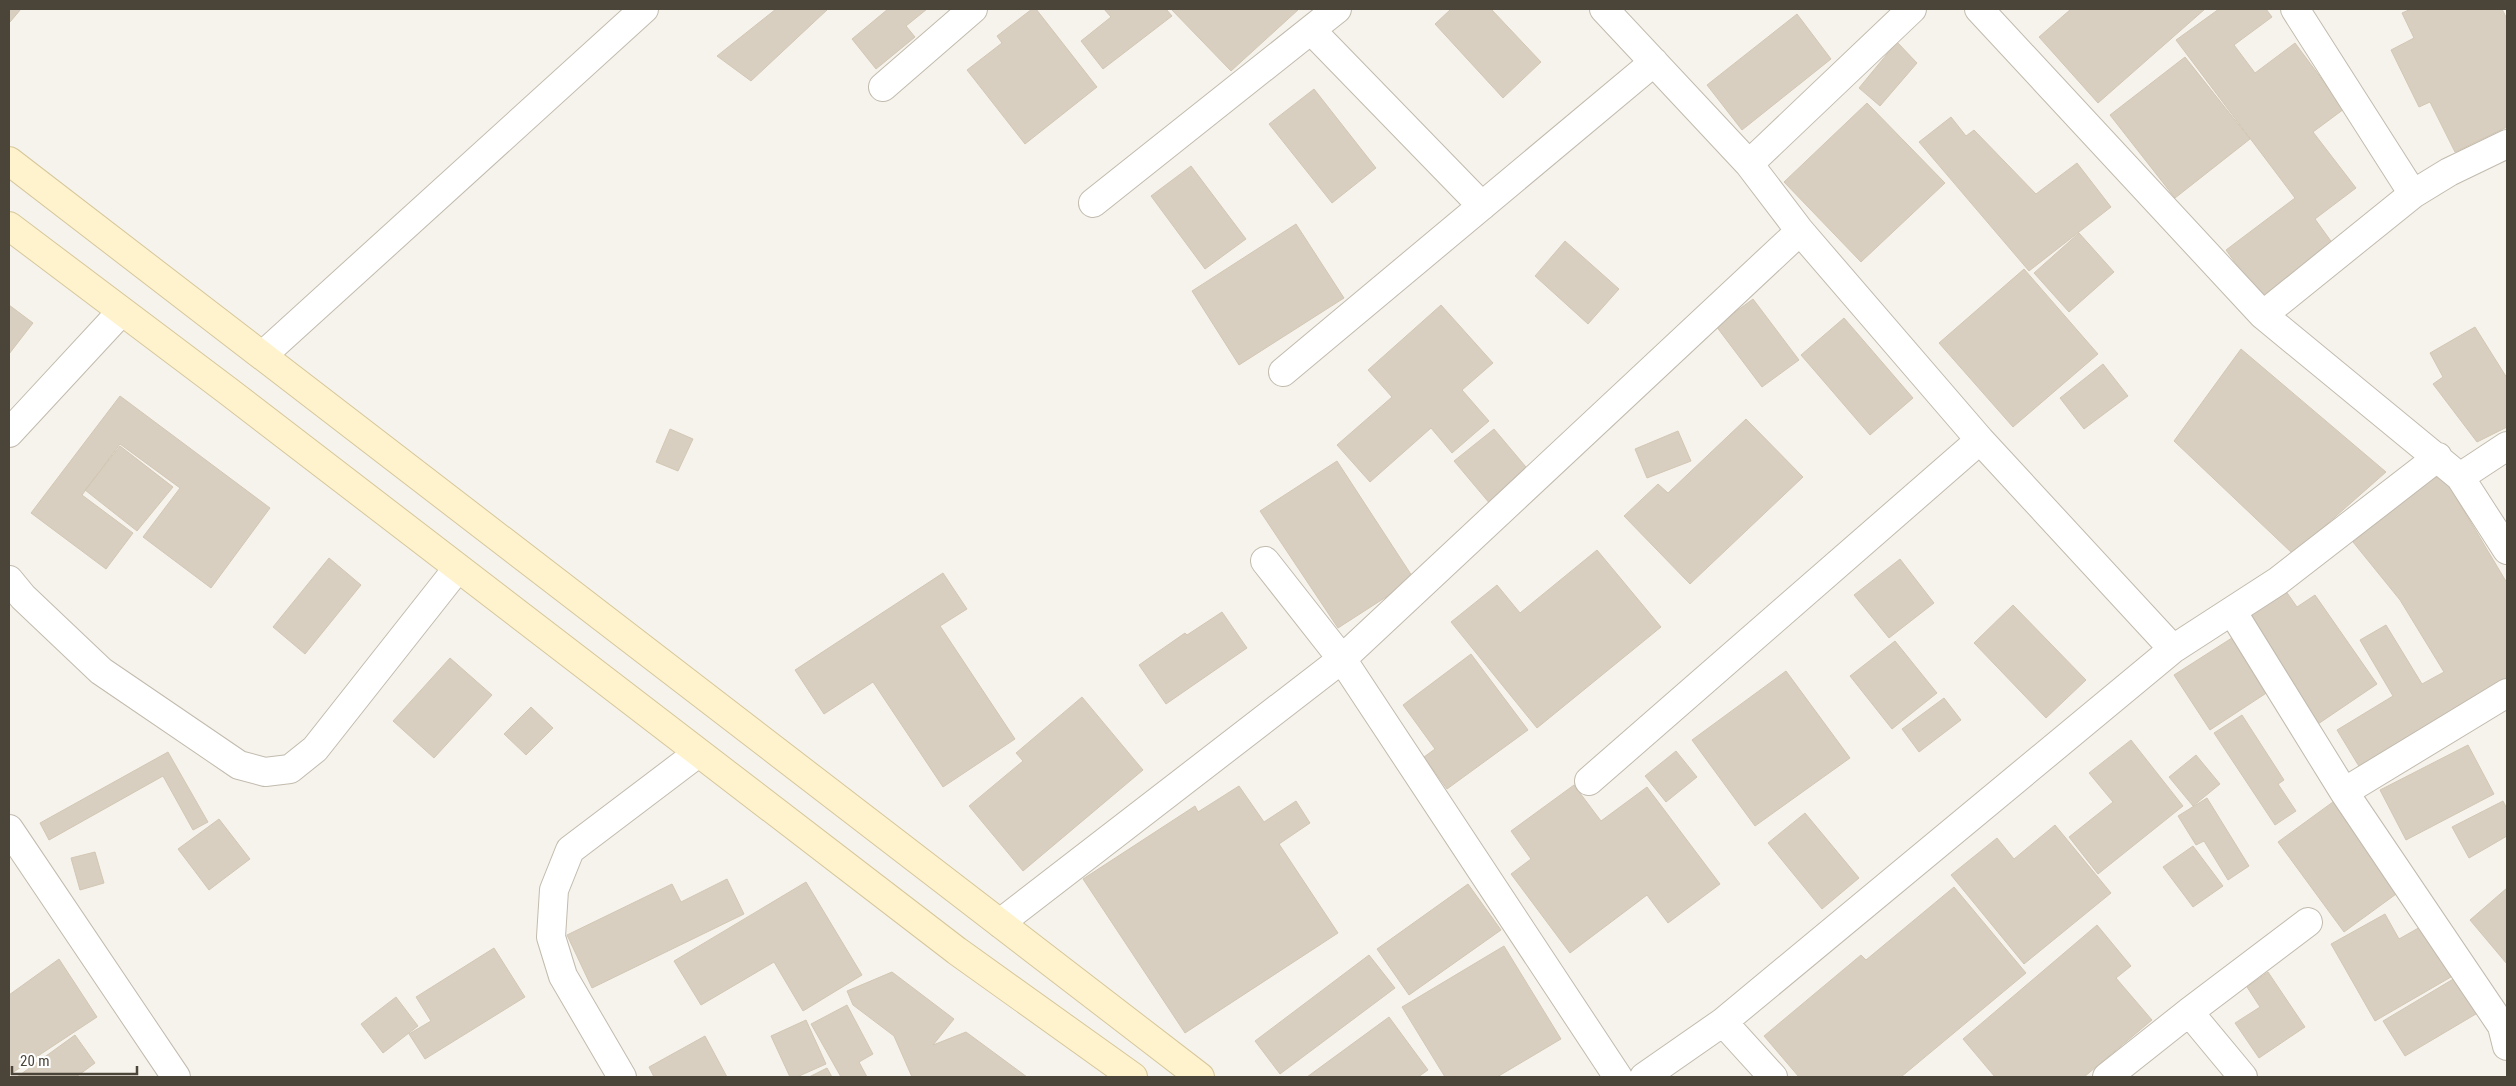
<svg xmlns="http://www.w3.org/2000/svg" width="2516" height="1086" font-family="'Roboto Condensed',sans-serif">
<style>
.building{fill:#d8cfc1;stroke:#d3c7b4}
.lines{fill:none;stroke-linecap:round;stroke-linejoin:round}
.street-casing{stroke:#c2bbae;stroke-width:30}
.secondary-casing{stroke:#d6c79b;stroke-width:30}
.street{stroke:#fff;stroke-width:28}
.secondary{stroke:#fff3cd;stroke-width:28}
</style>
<rect width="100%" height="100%" fill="#f6f3ec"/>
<path class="building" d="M 9,9 L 21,9 L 10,22 L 9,21 Z
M 776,9 L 828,9 L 751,81 L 717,56 Z
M 888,9 L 927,9 L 906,26 L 915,37 L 876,69 L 852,39 Z
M 1032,9 L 1036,9 L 1097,87 L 1025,144 L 967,70 L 1002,43 L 997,36 Z
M 1104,9 L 1166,9 L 1172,16 L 1103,69 L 1081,41 L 1111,17 Z
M 1171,9 L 1299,9 L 1231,71 Z
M 1451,9 L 1491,9 L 1541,62 L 1503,98 L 1435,24 Z
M 2071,9 L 2205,9 L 2098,103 L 2039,37 Z
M 2219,9 L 2266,9 L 2272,17 L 2234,45 L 2255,73 L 2295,43 L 2344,109 L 2313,132 L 2356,188 L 2315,219 L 2333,244 L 2261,298 L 2226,250 L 2295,198 L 2176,40 Z
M 2411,9 L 2502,9 L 2507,19 L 2507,127 L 2455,152 L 2430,102 L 2419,107 L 2391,50 L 2414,38 L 2402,13 Z
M 1797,14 L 1831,59 L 1742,130 L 1707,85 Z
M 1897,42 L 1917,63 L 1880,106 L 1859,88 Z
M 2185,57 L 2250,139 L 2175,198 L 2110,115 Z
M 1314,89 L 1376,168 L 1332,203 L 1269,124 Z
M 1867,103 L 1945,183 L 1861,262 L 1784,182 Z
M 1951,117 L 1966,136 L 1974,130 L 2036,194 L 2077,163 L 2111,207 L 2029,271 L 1919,142 Z
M 1191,166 L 1246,239 L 1205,269 L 1151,196 Z
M 1296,224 L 1344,298 L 1239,365 L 1192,291 Z
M 2079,233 L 2114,272 L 2069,312 L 2034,273 Z
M 1565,241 L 1619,289 L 1588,324 L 1535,276 Z
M 2024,269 L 2098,354 L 2013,427 L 1939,343 Z
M 1753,299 L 1799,360 L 1762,387 L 1716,326 Z
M 9,305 L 33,323 L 9,354 Z
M 1441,305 L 1493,363 L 1462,390 L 1489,421 L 1452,453 L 1431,428 L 1370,482 L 1337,445 L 1392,397 L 1368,370 Z
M 1844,318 L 1913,398 L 1870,435 L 1801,355 Z
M 2475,327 L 2507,378 L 2507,427 L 2477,442 L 2433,384 L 2443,377 L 2430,353 Z
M 2241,349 L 2386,472 L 2293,554 L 2174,441 Z
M 2103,364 L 2128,396 L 2084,429 L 2060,398 Z
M 120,396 L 270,508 L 211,588 L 143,537 L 180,488 L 120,444 L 82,495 L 133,533 L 106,569 L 31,513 Z
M 1746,419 L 1803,477 L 1690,584 L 1624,516 L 1658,484 L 1668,493 Z
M 670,429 L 693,439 L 678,471 L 656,462 Z
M 1494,429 L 1531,473 L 1491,505 L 1454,461 Z
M 1678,431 L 1691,461 L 1647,478 L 1635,449 Z
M 120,446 L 173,487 L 137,531 L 85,490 Z
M 1337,461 L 1414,579 L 1338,628 L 1260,511 Z
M 2439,469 L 2507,583 L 2507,681 L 2360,768 L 2337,730 L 2393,696 L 2360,640 L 2386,625 L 2422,684 L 2444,672 L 2400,600 L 2353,542 Z
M 1597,550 L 1661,627 L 1537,728 L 1451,622 L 1497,585 L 1520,613 Z
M 329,558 L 361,585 L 305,654 L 273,627 Z
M 1900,559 L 1934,603 L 1889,638 L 1854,595 Z
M 943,573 L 967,609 L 940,626 L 1015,739 L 943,787 L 873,682 L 824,714 L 795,670 Z
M 2283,587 L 2297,607 L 2315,595 L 2377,684 L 2318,724 L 2251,614 Z
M 2013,605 L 2086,680 L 2046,718 L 1974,643 Z
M 1222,612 L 1247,648 L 1166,704 L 1139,665 L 1185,633 L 1187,635 Z
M 2235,636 L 2271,690 L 2210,730 L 2174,675 Z
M 1895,641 L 1937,693 L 1892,729 L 1850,676 Z
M 1471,654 L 1528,730 L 1447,789 L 1424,757 L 1435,749 L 1403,705 Z
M 450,658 L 492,695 L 434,758 L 393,721 Z
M 1786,671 L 1850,758 L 1755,826 L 1692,740 Z
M 1082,697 L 1143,770 L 1023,871 L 969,806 L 1023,761 L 1016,753 Z
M 1944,698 L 1961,720 L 1919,752 L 1902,729 Z
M 531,707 L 553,728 L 526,755 L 504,734 Z
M 2242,715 L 2284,780 L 2278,784 L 2296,811 L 2275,825 L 2214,733 Z
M 2131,740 L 2183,806 L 2098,874 L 2069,837 L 2113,802 L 2089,773 Z
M 2468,745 L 2494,794 L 2406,840 L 2380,790 Z
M 1676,751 L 1697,777 L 1666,802 L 1645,776 Z
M 168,752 L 208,822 L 193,830 L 163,776 L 49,840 L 40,823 Z
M 2196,755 L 2220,784 L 2193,806 L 2169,777 Z
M 1574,785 L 1601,821 L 1647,787 L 1720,884 L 1668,923 L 1647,895 L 1570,953 L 1511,874 L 1531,859 L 1511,831 Z
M 1239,786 L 1264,822 L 1296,801 L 1310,823 L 1279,844 L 1338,933 L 1185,1033 L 1083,879 L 1195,806 L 1198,812 Z
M 2207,798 L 2249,866 L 2228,880 L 2204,841 L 2196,845 L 2178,816 Z
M 2337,799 L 2403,889 L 2344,932 L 2278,842 Z
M 2503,801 L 2507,809 L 2507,836 L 2469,858 L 2452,827 Z
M 1805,813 L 1859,878 L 1822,909 L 1768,843 Z
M 219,819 L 250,859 L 209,890 L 178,849 Z
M 2055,825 L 2111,893 L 2024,964 L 1951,875 L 1997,838 L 2014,859 Z
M 2193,846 L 2223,886 L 2193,907 L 2163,867 Z
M 95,852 L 104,883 L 80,890 L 71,858 Z
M 727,879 L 744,914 L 592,988 L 567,935 L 672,884 L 681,902 Z
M 806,882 L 862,975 L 803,1011 L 774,962 L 701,1005 L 674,961 Z
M 1468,884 L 1501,930 L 1409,995 L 1377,949 Z
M 1954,887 L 2026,973 L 1901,1077 L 1799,1077 L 1764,1036 L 1861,955 L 1866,960 Z
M 2507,888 L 2507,964 L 2470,920 Z
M 2385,914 L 2399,939 L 2422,926 L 2451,977 L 2375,1021 L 2331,944 Z
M 2097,925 L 2131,966 L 2116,978 L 2152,1020 L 2084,1077 L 1995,1077 L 1963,1039 Z
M 1504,946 L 1561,1039 L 1497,1077 L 1445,1077 L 1402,1007 Z
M 494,948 L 525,997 L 425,1059 L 409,1034 L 431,1021 L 416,997 Z
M 1369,955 L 1395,988 L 1280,1074 L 1255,1041 Z
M 59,959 L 97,1017 L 9,1075 L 9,995 Z
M 892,972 L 954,1019 L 933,1045 L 966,1032 L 1027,1077 L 912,1077 L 894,1036 L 853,1005 L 847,991 Z
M 2268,972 L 2305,1027 L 2259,1058 L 2235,1023 L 2260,1007 L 2247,987 Z
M 2460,975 L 2481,1011 L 2405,1056 L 2383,1021 Z
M 396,997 L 418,1026 L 383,1053 L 361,1024 Z
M 847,1005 L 873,1054 L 859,1062 L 867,1077 L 841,1077 L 811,1024 Z
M 1389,1017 L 1428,1070 L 1418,1077 L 1307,1077 Z
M 806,1020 L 826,1064 L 797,1077 L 790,1077 L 771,1036 Z
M 75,1035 L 95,1063 L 76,1077 L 17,1077 Z
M 705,1036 L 727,1077 L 654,1077 L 649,1067 Z
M 827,1068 L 832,1077 L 809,1077 Z"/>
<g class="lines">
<g class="street-casing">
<path id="street" d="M 1604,9 L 1749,164 L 1800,231 L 1980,440 L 2173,649
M 1979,9 L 2263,315 L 2413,194 L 2449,172 L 2507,144
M 2295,9 L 2413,194
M 1311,30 L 1482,206
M 883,87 L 973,9
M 1749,164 L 1912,9
M 1093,203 L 1337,9
M 2263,315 L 2460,477 L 2507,446
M 263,355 L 644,9
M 1283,372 L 1654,62
M 9,433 L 121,312
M 2460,477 L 2507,550
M 1265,561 L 1342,659 L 1800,231
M 9,580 L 23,597 L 101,671 L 239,765 L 265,772 L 290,769 L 315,749 L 457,569
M 2232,611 L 2344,792
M 2507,693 L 2344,792 L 2502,1026 L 2507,1046
M 1589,781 L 1980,440
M 9,829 L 176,1077
M 1000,923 L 1342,659 L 1618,1077
M 2189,1012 L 2308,922
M 1723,1022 L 1773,1077
M 622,1077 L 563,976 L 551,937 L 554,890 L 570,850 L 698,753
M 1644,1077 L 1723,1022 L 2173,649 L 2278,581 L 2438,457
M 2107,1077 L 2189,1012 L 2243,1077"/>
</g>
<g class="secondary-casing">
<path id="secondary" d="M 9,161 L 1200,1077
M 9,226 L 228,391 L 957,951 L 1133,1077"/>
</g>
<use href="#street" class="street"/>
<use href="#secondary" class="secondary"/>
</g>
<rect width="2516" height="1086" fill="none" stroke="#4b4439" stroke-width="20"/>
<path d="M12 1066v8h125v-8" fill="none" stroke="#4b4439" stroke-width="2.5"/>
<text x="20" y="1066" font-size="15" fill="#4b4439" stroke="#ffffff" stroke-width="4" paint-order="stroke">20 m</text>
</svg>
